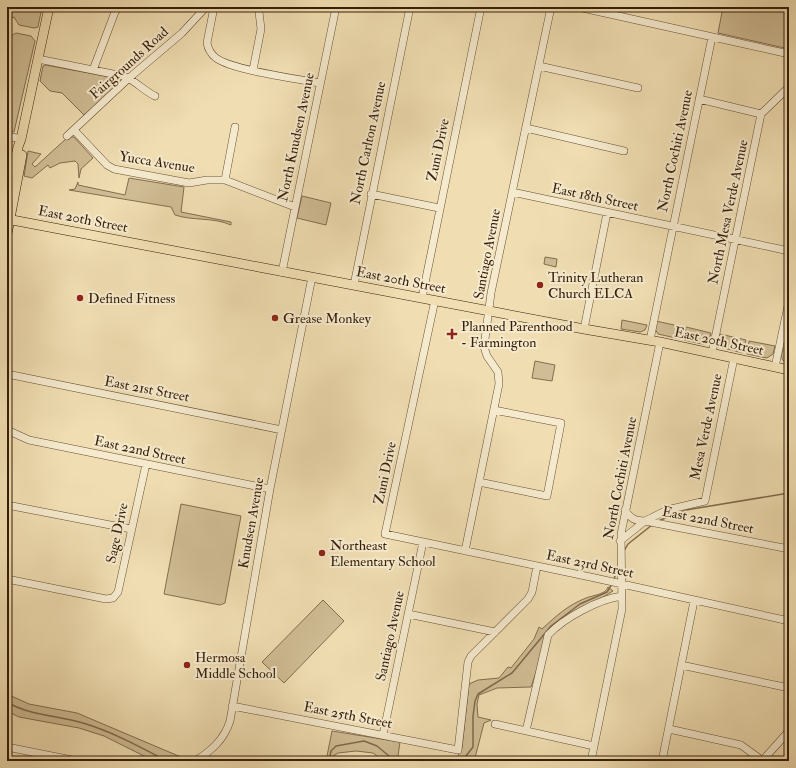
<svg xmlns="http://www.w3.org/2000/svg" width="796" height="768" font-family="'IM FELL Double Pica',serif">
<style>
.green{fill:#d0bd95;stroke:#836d4f}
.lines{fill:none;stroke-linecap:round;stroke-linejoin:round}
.stream{stroke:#80694c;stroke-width:1.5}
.minor-casing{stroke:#644d33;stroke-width:8}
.major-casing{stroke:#361d09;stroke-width:10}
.minor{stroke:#f5eacd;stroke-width:7}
.major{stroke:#f0deb2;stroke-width:9}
.poi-dot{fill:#8f2418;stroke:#f5eacd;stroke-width:1.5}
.labels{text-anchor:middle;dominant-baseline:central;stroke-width:4;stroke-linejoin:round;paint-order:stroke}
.street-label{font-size:14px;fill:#361d09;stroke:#f5eacd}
.poi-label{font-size:14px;fill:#361d09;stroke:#f5eacd;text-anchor:start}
</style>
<rect width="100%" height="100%" fill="#f0deb2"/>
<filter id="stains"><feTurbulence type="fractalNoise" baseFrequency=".005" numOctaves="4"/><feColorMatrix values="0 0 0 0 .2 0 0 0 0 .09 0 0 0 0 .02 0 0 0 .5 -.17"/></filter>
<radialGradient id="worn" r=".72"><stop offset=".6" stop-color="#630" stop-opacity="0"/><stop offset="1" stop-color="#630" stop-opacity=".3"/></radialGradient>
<path class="green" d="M 7,7 L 42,7 L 38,27 L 34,28 L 19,25 L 14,17 L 10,19 L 9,16 L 7,17 Z
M 723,7 L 789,7 L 789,49 L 718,33 Z
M 16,33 L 31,36 L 35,41 L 14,132 L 7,131 L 7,38 Z
M 46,65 L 120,79 L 122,81 L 85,116 L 62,93 L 50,91 L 40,81 L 43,66 Z
M 68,137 L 74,137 L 93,158 L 81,169 L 79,178 L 78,164 L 75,161 L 60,163 L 50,168 L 48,165 L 32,178 L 24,176 L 28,151 L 41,154 L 32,164 L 35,167 Z
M 129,178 L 184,187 L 181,212 L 231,222 L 231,225 C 213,217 193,221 175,215 L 171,207 L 69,190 L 75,189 L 78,182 L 78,185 L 125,195 Z
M 302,196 L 331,203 L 326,225 L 297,218 Z
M 545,257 L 557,259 L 556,267 L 544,264 Z
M 622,320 L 647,325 L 645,330 L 640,332 L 621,329 Z
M 656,321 L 683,327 L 680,339 L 658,334 L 655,329 Z
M 686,327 L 711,333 L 709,340 L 703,344 L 684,340 Z
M 720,334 L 746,340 L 743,353 L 720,347 L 718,343 Z
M 749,341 L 775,346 L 773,354 L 767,358 L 747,354 Z
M 783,348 L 789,349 L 789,364 C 780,361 781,356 783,348 Z
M 535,361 L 555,365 L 552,381 L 532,378 Z
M 181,504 L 241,516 L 225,603 L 220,605 L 164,594 Z
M 608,587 L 613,591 L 551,629 L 531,687 L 497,688 L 479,695 L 477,704 L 478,717 L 491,720 L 484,723 L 475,758 L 487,761 L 455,761 L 462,748 L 469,684 L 478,680 L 499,678 L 508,667 L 511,668 L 534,639 L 539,627 L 542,629 C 556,616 568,605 586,598 C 593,595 605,595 608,587 Z
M 323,600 L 344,621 L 284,683 L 262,662 Z
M 7,694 L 29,704 L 77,713 L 188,760 L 154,761 L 104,736 L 79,728 L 19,717 L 7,711 Z
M 332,731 L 400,742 L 398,756 L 406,761 L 384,761 L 373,753 L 356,751 L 338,753 L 333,756 L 333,761 L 326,761 Z"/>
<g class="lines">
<path class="stream" d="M 658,521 L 686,510 L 789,493
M 624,551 L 628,544 L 652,525
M 614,579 L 618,567
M 7,702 C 27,715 60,716 83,723 C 113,732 140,747 167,761
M 329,761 L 331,751 L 336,746 L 364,741 L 377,746 L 395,761
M 462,761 L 473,747 L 473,716 L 475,701 L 478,694 L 512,673 L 551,626 L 580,604 L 607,592 L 612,584"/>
<g class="minor-casing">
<path id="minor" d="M 214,7 L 207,43 C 208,49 211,54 216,58 C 232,70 297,79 320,83
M 578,7 L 789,54
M 38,59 L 123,76 C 135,80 144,91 155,96
M 539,66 L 638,88
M 93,70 L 115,12 L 119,7
M 253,70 L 261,29 L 259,12
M 699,99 L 761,114
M 526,128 L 624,151
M 74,130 L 107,165 L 114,169 L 189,183 L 207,180 L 225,180 L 295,207
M 7,136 L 21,139
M 67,136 L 129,78 L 182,33 L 206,7
M 225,180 L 235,127
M 512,192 L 789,251
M 371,194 L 439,208
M 282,272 L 336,7
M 354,285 L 410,7
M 422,298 L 481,7
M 435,300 L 385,534 L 595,578 L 789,621
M 584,329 L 607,213
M 650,340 L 712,37
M 712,353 L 761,114 L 789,87
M 775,367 L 789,301
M 7,374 L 282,430
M 7,430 L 29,440 L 270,489
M 479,482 L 547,496 L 561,423 L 494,410
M 7,505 L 131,529
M 625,510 C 631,519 635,521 645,521 L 789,549
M 620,541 L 645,521 L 667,510 L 705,501 L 734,358
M 465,551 L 499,384 L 498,372 L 487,356 L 484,347 L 491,293 L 551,7
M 7,579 L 106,599 L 113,598 L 118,592 L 146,464
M 408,614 L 495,632
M 681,665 L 789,688
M 232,706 L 458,750 L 468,662 L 471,656 L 528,599 L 532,592 L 537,566
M 495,724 L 594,746
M 669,729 L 741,745 L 763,761
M 526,731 L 548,635 C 564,618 599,599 622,596
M 383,735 L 423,542
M 7,747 L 77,761
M 195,761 C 211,751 224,740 230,721 L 270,489 L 312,277
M 591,761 L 622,609 L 621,534 L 660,342
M 662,761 L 694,601
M 762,761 L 789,731"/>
</g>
<g class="major-casing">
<path id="major" d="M 7,197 L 18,147 L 21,139 L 49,7
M 7,219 L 584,329 L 660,342 L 789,370
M 7,234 L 22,155"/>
</g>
<use href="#minor" class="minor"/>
<use href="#major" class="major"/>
</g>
<g class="poi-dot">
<circle cx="540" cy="285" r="4"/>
<circle cx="80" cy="298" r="4"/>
<circle cx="275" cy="318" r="4"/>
<path d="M450 328h4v4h4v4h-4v4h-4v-4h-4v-4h4z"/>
<circle cx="322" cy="553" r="4"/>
<circle cx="187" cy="665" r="4"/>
</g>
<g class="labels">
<g class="street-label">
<text transform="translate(129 63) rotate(-42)">Fairgrounds Road</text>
<text transform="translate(296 137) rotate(-78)">North Knudsen Avenue</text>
<text transform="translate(368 143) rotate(-78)">North Carlton Avenue</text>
<text transform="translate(438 150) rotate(-78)">Zuni Drive</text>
<text transform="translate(675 151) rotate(-78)">North Cochiti Avenue</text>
<text transform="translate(157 162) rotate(9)">Yucca Avenue</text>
<text transform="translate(595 197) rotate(12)">East 18th Street</text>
<text transform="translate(728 212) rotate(-78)">North Mesa Verde Avenue</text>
<text transform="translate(83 219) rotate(11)">East 20th Street</text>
<text transform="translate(487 254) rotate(-79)">Santiago Avenue</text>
<text transform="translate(401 280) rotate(11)">East 20th Street</text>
<text transform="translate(719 341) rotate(12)">East 20th Street</text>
<text transform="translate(147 389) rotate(11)">East 21st Street</text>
<text transform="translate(706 427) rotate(-78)">Mesa Verde Avenue</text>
<text transform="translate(140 450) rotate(12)">East 22nd Street</text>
<text transform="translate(385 473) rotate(-78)">Zuni Drive</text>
<text transform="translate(620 478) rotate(-79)">North Cochiti Avenue</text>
<text transform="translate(708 520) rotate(11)">East 22nd Street</text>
<text transform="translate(251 523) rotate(-80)">Knudsen Avenue</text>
<text transform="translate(117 533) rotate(-78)">Sage Drive</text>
<text transform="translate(590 564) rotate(12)">East 23rd Street</text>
<text transform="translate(390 636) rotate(-78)">Santiago Avenue</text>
<text transform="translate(348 715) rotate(11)">East 25th Street</text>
</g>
<g class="poi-label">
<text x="548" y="277">Trinity Lutheran<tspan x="548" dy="16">Church ELCA</tspan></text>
<text x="88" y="298">Defined Fitness</text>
<text x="283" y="318">Grease Monkey</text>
<text x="461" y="326">Planned Parenthood<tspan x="461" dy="16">- Farmington</tspan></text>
<text x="330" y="545">Northeast<tspan x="330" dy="16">Elementary School</tspan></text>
<text x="195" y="657">Hermosa<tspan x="195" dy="16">Middle School</tspan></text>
</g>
</g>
<rect width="796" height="768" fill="none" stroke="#f0deb2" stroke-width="24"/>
<rect x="8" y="8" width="780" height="752" fill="none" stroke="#361d09" stroke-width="2"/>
<rect x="12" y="12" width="772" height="744" fill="none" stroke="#361d09"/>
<rect width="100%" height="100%" filter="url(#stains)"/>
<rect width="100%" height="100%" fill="url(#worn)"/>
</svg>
